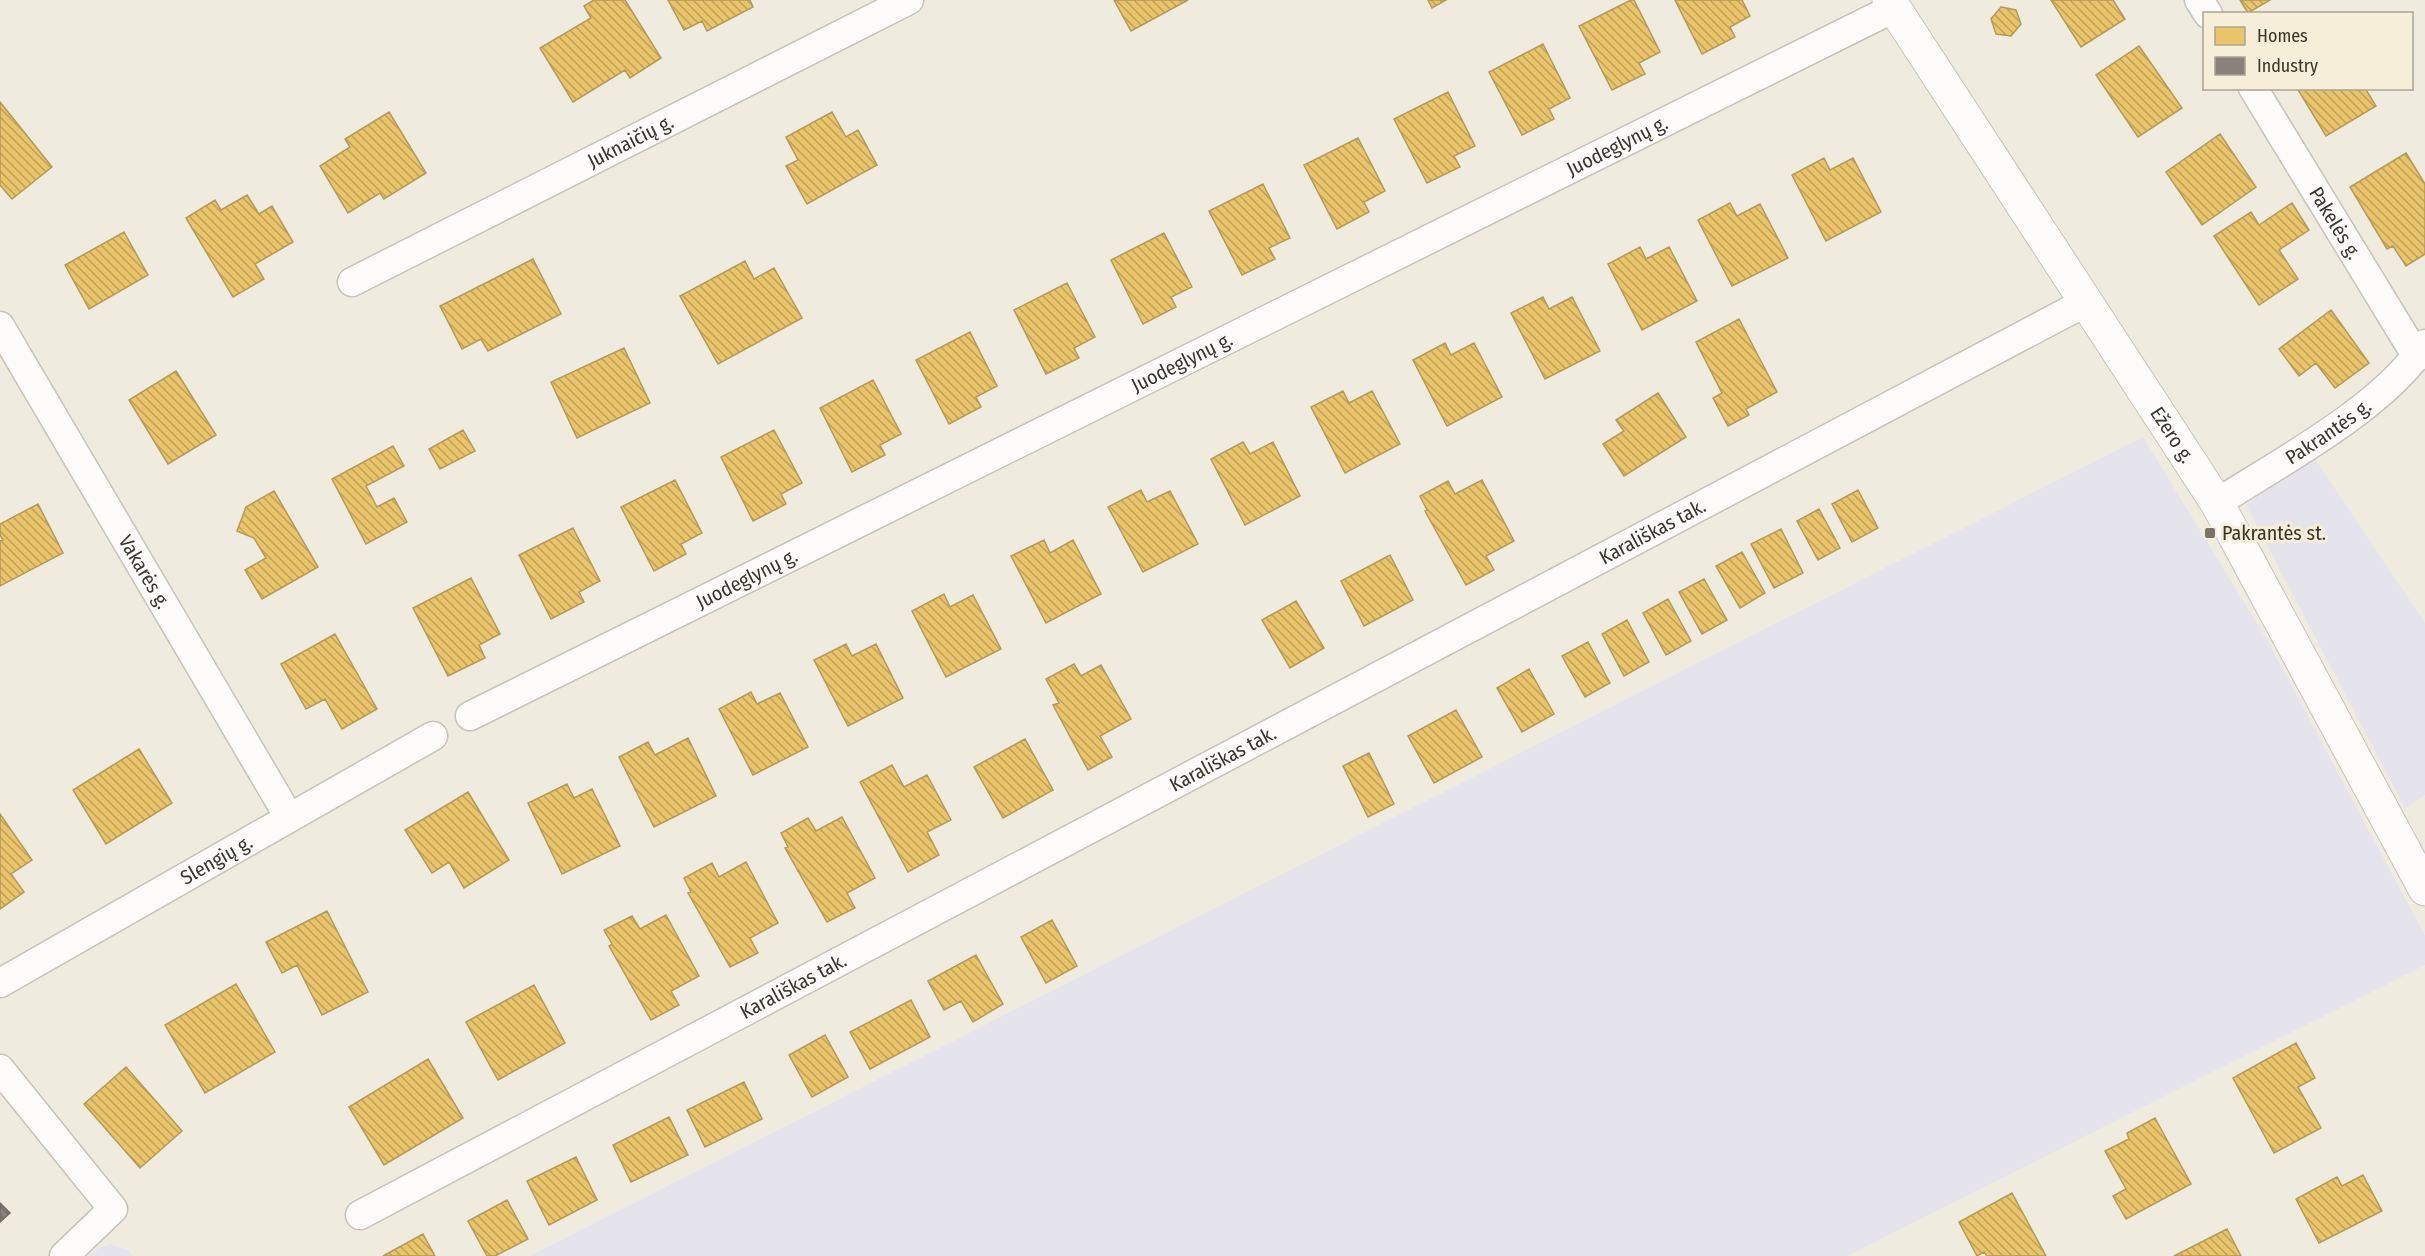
<svg xmlns="http://www.w3.org/2000/svg" width="2425" height="1256" font-family="'Fira Sans Condensed',sans-serif">
<style>
.grass{fill:#e5e3ec}
.homes{fill:url(#homes-back-hatch);stroke:#b49958;stroke-width:1.5}
.industry{fill:url(#industry-back-hatch);stroke:#716a64;stroke-width:1.5}
.lines{fill:none;stroke-linecap:round;stroke-linejoin:round}
.street-casing{stroke:#c7c3ba;stroke-width:31}
.secondary-casing{stroke:#c7c3ba;stroke-width:35}
.street{stroke:#fdfcfa;stroke-width:28}
.secondary{stroke:#fdfcfa;stroke-width:33}
.poi-dot{fill:#78756b;stroke:#f6eed9;stroke-width:2}
.labels{text-anchor:middle;dominant-baseline:central;stroke-width:6;stroke-linejoin:round;paint-order:stroke}
.street-label{font-size:20px;fill:#38352d;stroke:#f6eed9}
.poi-label{font-size:20px;fill:#38352d;stroke:#f6eed9;text-anchor:start}
</style>
<defs>
<pattern id="homes-back-hatch" width="6" height="6" patternUnits="userSpaceOnUse" patternTransform="scale(1.5)"><rect width="6" height="6" fill="#e9c46a"/><path d="M-1 5l2 2M0 0l6 6M5-1l2 2" fill="none" stroke="#bea058"/></pattern>
<pattern id="industry-back-hatch" width="6" height="6" patternUnits="userSpaceOnUse" patternTransform="scale(1.5)"><rect width="6" height="6" fill="#8a817c"/><path d="M-1 5l2 2M0 0l6 6M5-1l2 2" fill="none" stroke="#726a66"/></pattern>
</defs>
<rect width="100%" height="100%" fill="#f0ebdf"/>
<path class="grass" d="M 2143,437 L 2267,640 L 2425,936 L 2425,965 L 1847,1256 L 530,1256 Z
M 2313,456 L 2425,623 L 2425,795 L 2405,808 L 2246,505 Z
M 110,1244 L 128,1250 L 133,1256 L 89,1256 L 94,1250 Z"/>
<path class="homes" d="M 594,0 L 625,0 L 661,58 L 630,78 L 625,70 L 573,102 L 540,48 L 591,18 L 584,6 Z
M 668,0 L 750,0 L 753,7 L 707,31 L 702,21 L 684,30 Z
M 1114,0 L 1188,0 L 1131,31 Z
M 1428,0 L 1446,0 L 1432,8 Z
M 1631,0 L 1634,0 L 1660,52 L 1639,63 L 1645,74 L 1612,90 L 1579,26 Z
M 1675,0 L 1742,0 L 1750,16 L 1730,27 L 1735,37 L 1702,54 Z
M 2051,0 L 2113,0 L 2125,19 L 2081,47 Z
M 2240,0 L 2270,0 L 2248,13 Z
M 2001,7 L 2016,10 L 2021,24 L 2011,36 L 1996,34 L 1991,19 Z
M 1543,44 L 1570,98 L 1549,109 L 1554,119 L 1522,135 L 1489,72 Z
M 2139,46 L 2182,108 L 2138,137 L 2096,75 Z
M 2297,88 L 2365,88 L 2376,106 L 2326,136 Z
M 1448,92 L 1475,146 L 1454,156 L 1460,167 L 1427,183 L 1394,119 Z
M 0,102 L 52,167 L 12,199 L 0,185 Z
M 389,112 L 426,173 L 384,199 L 380,193 L 348,213 L 320,166 L 350,147 L 345,139 Z
M 832,112 L 846,137 L 858,130 L 877,165 L 807,204 L 786,166 L 798,160 L 786,137 Z
M 2220,134 L 2256,187 L 2202,225 L 2166,172 Z
M 1358,138 L 1385,191 L 1364,202 L 1369,212 L 1337,229 L 1304,165 Z
M 2406,153 L 2425,184 L 2425,254 L 2406,266 L 2393,246 L 2387,249 L 2350,187 Z
M 1824,158 L 1830,170 L 1853,158 L 1881,212 L 1826,241 L 1792,175 Z
M 1263,184 L 1290,238 L 1269,248 L 1275,259 L 1242,275 L 1209,211 Z
M 247,195 L 259,214 L 272,206 L 293,242 L 255,264 L 264,279 L 233,297 L 186,218 L 215,200 L 221,210 Z
M 1730,203 L 1737,216 L 1760,204 L 1788,258 L 1732,286 L 1698,220 Z
M 2292,203 L 2309,230 L 2279,250 L 2298,279 L 2259,305 L 2214,236 L 2251,212 L 2259,225 Z
M 124,232 L 148,275 L 89,309 L 65,265 Z
M 1164,233 L 1192,287 L 1171,297 L 1176,307 L 1143,324 L 1111,260 Z
M 1640,247 L 1646,259 L 1669,247 L 1697,301 L 1642,330 L 1608,264 Z
M 533,259 L 561,314 L 488,351 L 481,339 L 462,349 L 440,306 Z
M 745,261 L 754,279 L 774,268 L 802,318 L 718,364 L 680,296 Z
M 1067,283 L 1095,337 L 1074,348 L 1079,358 L 1046,374 L 1014,310 Z
M 1543,297 L 1549,309 L 1572,297 L 1600,351 L 1545,379 L 1511,313 Z
M 2331,310 L 2369,363 L 2335,388 L 2316,363 L 2299,376 L 2279,349 Z
M 1739,319 L 1777,392 L 1746,409 L 1749,415 L 1728,426 L 1713,398 L 1722,393 L 1696,342 Z
M 970,332 L 997,386 L 976,397 L 981,407 L 949,424 L 916,360 Z
M 1445,343 L 1451,355 L 1474,343 L 1502,397 L 1447,426 L 1413,360 Z
M 624,348 L 650,403 L 577,438 L 551,382 Z
M 176,371 L 216,435 L 168,464 L 129,400 Z
M 873,380 L 901,434 L 880,445 L 885,455 L 852,472 L 820,408 Z
M 1343,391 L 1349,403 L 1372,391 L 1400,444 L 1345,473 L 1311,407 Z
M 1658,393 L 1686,437 L 1624,476 L 1603,444 L 1624,431 L 1616,420 Z
M 463,430 L 475,451 L 440,469 L 429,449 Z
M 774,430 L 802,483 L 781,494 L 786,504 L 753,521 L 721,457 Z
M 1243,442 L 1250,454 L 1273,442 L 1300,496 L 1245,525 L 1211,459 Z
M 393,446 L 404,466 L 366,486 L 377,507 L 394,498 L 407,522 L 366,544 L 332,479 Z
M 675,480 L 702,533 L 681,544 L 686,554 L 654,571 L 621,507 Z
M 1482,480 L 1514,541 L 1486,556 L 1494,570 L 1466,585 L 1425,511 L 1427,510 L 1420,496 L 1448,481 L 1455,494 Z
M 1141,490 L 1147,502 L 1170,491 L 1198,544 L 1143,572 L 1108,507 Z
M 1858,490 L 1878,528 L 1852,542 L 1832,504 Z
M 274,491 L 318,567 L 262,599 L 245,570 L 266,558 L 254,538 L 237,531 L 246,507 Z
M 38,504 L 63,553 L 0,586 L 0,541 L 3,540 L 0,535 L 0,524 Z
M 1819,509 L 1840,548 L 1818,560 L 1797,521 Z
M 573,528 L 600,581 L 579,592 L 584,602 L 551,619 L 519,555 Z
M 1781,529 L 1803,573 L 1774,588 L 1751,544 Z
M 1044,540 L 1050,553 L 1073,540 L 1101,594 L 1046,623 L 1011,556 Z
M 1742,552 L 1765,593 L 1740,608 L 1716,566 Z
M 1390,555 L 1413,600 L 1364,626 L 1341,581 Z
M 471,578 L 500,634 L 479,645 L 485,658 L 448,676 L 413,608 Z
M 1704,579 L 1727,620 L 1702,634 L 1679,592 Z
M 944,594 L 950,607 L 973,595 L 1001,649 L 946,677 L 912,611 Z
M 1668,599 L 1691,641 L 1666,655 L 1643,613 Z
M 1296,601 L 1324,648 L 1290,668 L 1262,620 Z
M 1627,620 L 1649,662 L 1624,676 L 1602,634 Z
M 335,634 L 377,709 L 342,729 L 325,699 L 306,709 L 281,664 Z
M 1588,642 L 1610,683 L 1585,697 L 1562,656 Z
M 846,644 L 852,656 L 876,644 L 903,698 L 848,726 L 814,660 Z
M 1074,664 L 1081,676 L 1101,665 L 1131,719 L 1100,736 L 1112,757 L 1088,770 L 1053,705 L 1059,703 L 1046,679 Z
M 1529,669 L 1554,714 L 1522,732 L 1497,688 Z
M 751,692 L 757,704 L 780,693 L 808,747 L 753,775 L 719,709 Z
M 1456,710 L 1482,757 L 1434,783 L 1408,736 Z
M 688,738 L 716,796 L 654,827 L 619,757 L 648,742 L 655,755 Z
M 1025,739 L 1053,790 L 1003,818 L 974,767 Z
M 139,749 L 172,803 L 106,844 L 73,790 Z
M 1369,753 L 1394,804 L 1368,817 L 1343,766 Z
M 892,765 L 904,787 L 927,775 L 951,820 L 927,832 L 939,855 L 908,872 L 860,782 Z
M 567,784 L 574,798 L 592,789 L 620,846 L 562,874 L 528,803 Z
M 468,792 L 509,860 L 464,888 L 449,862 L 432,873 L 405,830 Z
M 0,814 L 32,860 L 11,874 L 24,892 L 0,909 Z
M 842,817 L 875,878 L 847,893 L 855,908 L 827,922 L 785,848 L 788,847 L 781,833 L 808,818 L 816,831 Z
M 746,862 L 778,923 L 750,938 L 758,953 L 730,967 L 688,893 L 691,892 L 684,878 L 712,863 L 719,877 Z
M 327,911 L 368,992 L 322,1015 L 297,965 L 282,973 L 266,942 Z
M 666,915 L 699,976 L 671,991 L 679,1005 L 651,1020 L 609,946 L 612,944 L 604,930 L 632,916 L 640,929 Z
M 1052,920 L 1077,966 L 1046,983 L 1021,937 Z
M 976,955 L 1003,1004 L 973,1022 L 961,1001 L 944,1010 L 928,981 Z
M 236,984 L 275,1052 L 205,1093 L 165,1025 Z
M 534,985 L 565,1043 L 498,1080 L 466,1022 Z
M 911,1000 L 930,1037 L 870,1069 L 850,1032 Z
M 825,1035 L 848,1077 L 812,1097 L 789,1055 Z
M 2296,1043 L 2315,1078 L 2298,1087 L 2321,1128 L 2274,1153 L 2233,1078 Z
M 428,1059 L 463,1118 L 384,1165 L 349,1107 Z
M 126,1067 L 182,1131 L 140,1168 L 84,1104 Z
M 744,1082 L 762,1119 L 705,1147 L 687,1110 Z
M 669,1117 L 688,1155 L 631,1182 L 613,1145 Z
M 2155,1118 L 2191,1184 L 2126,1219 L 2113,1196 L 2126,1189 L 2105,1151 L 2129,1139 L 2127,1133 Z
M 576,1157 L 597,1200 L 549,1225 L 527,1181 Z
M 2363,1175 L 2382,1211 L 2319,1243 L 2296,1199 L 2337,1177 L 2342,1186 Z
M 2012,1193 L 2046,1256 L 1987,1256 L 1984,1252 L 1977,1256 L 1959,1222 Z
M 507,1200 L 528,1239 L 495,1256 L 487,1256 L 468,1221 Z
M 2227,1229 L 2241,1256 L 2174,1256 Z
M 423,1234 L 435,1256 L 383,1256 Z"/>
<path class="industry" d="M 0,1203 L 10,1213 L 0,1222 Z"/>
<g class="lines">
<g class="street-casing">
<g id="street">
<path d="M 2199,0 L 2208,14"/>
<path id="s1" d="M 2253,88 L 2417,357"/>
<path id="s2" d="M 352,282 L 909,0"/>
<path id="s3" d="M 0,326 L 289,817"/>
<path id="s4" d="M 2217,503 C 2282,461 2383,408 2425,344"/>
<path id="s5" d="M 470,716 L 1894,8"/>
<path id="s6" d="M 0,983 L 433,736"/>
<path d="M 0,1069 L 113,1209 L 64,1256"/>
<path id="s7" d="M 360,1215 L 2086,302"/>
</g>
</g>
<g class="secondary-casing">
<g id="secondary">
<path id="s8" d="M 1889,0 L 2217,503 L 2425,889"/>
</g>
</g>
<use href="#street" class="street"/>
<use href="#secondary" class="secondary"/>
</g>
<rect class="poi-dot" x="2204" y="527" width="12" height="12" rx="3"/>
<g class="labels">
<g class="street-label">
<text stroke="none"><textPath href="#s2" startOffset="312">Juknaičių g.</textPath></text>
<text stroke="none"><textPath href="#s5" startOffset="1281">Juodeglynų g.</textPath></text>
<text stroke="none"><textPath href="#s1" startOffset="158">Pakelės g.</textPath></text>
<text stroke="none"><textPath href="#s5" startOffset="795">Juodeglynų g.</textPath></text>
<text stroke="none"><textPath href="#s4" startOffset="132">Pakrantės g.</textPath></text>
<text stroke="none"><textPath href="#s8" startOffset="519">Ežero g.</textPath></text>
<text stroke="none"><textPath href="#s7" startOffset="1462">Karališkas tak.</textPath></text>
<text stroke="none"><textPath href="#s3" startOffset="285">Vakarės g.</textPath></text>
<text stroke="none"><textPath href="#s5" startOffset="309">Juodeglynų g.</textPath></text>
<text stroke="none"><textPath href="#s7" startOffset="976">Karališkas tak.</textPath></text>
<text stroke="none"><textPath href="#s6" startOffset="249">Slengių g.</textPath></text>
<text stroke="none"><textPath href="#s7" startOffset="490">Karališkas tak.</textPath></text>
</g>
<g class="poi-label">
<text x="2222" y="533">Pakrantės st.</text>
</g>
</g>
<rect x="2203" y="12" width="210" height="78" fill="#f6eed9" stroke="#aaa494" stroke-width="1.5"/>
<rect x="2215" y="27" width="30" height="18" fill="#e9c46a" stroke="#aaa494" stroke-width="1.5"/>
<text x="2257" y="42" font-size="18" fill="#38352d">Homes</text>
<rect x="2215" y="57" width="30" height="18" fill="#8a817c" stroke="#aaa494" stroke-width="1.5"/>
<text x="2257" y="72" font-size="18" fill="#38352d">Industry</text>
</svg>
